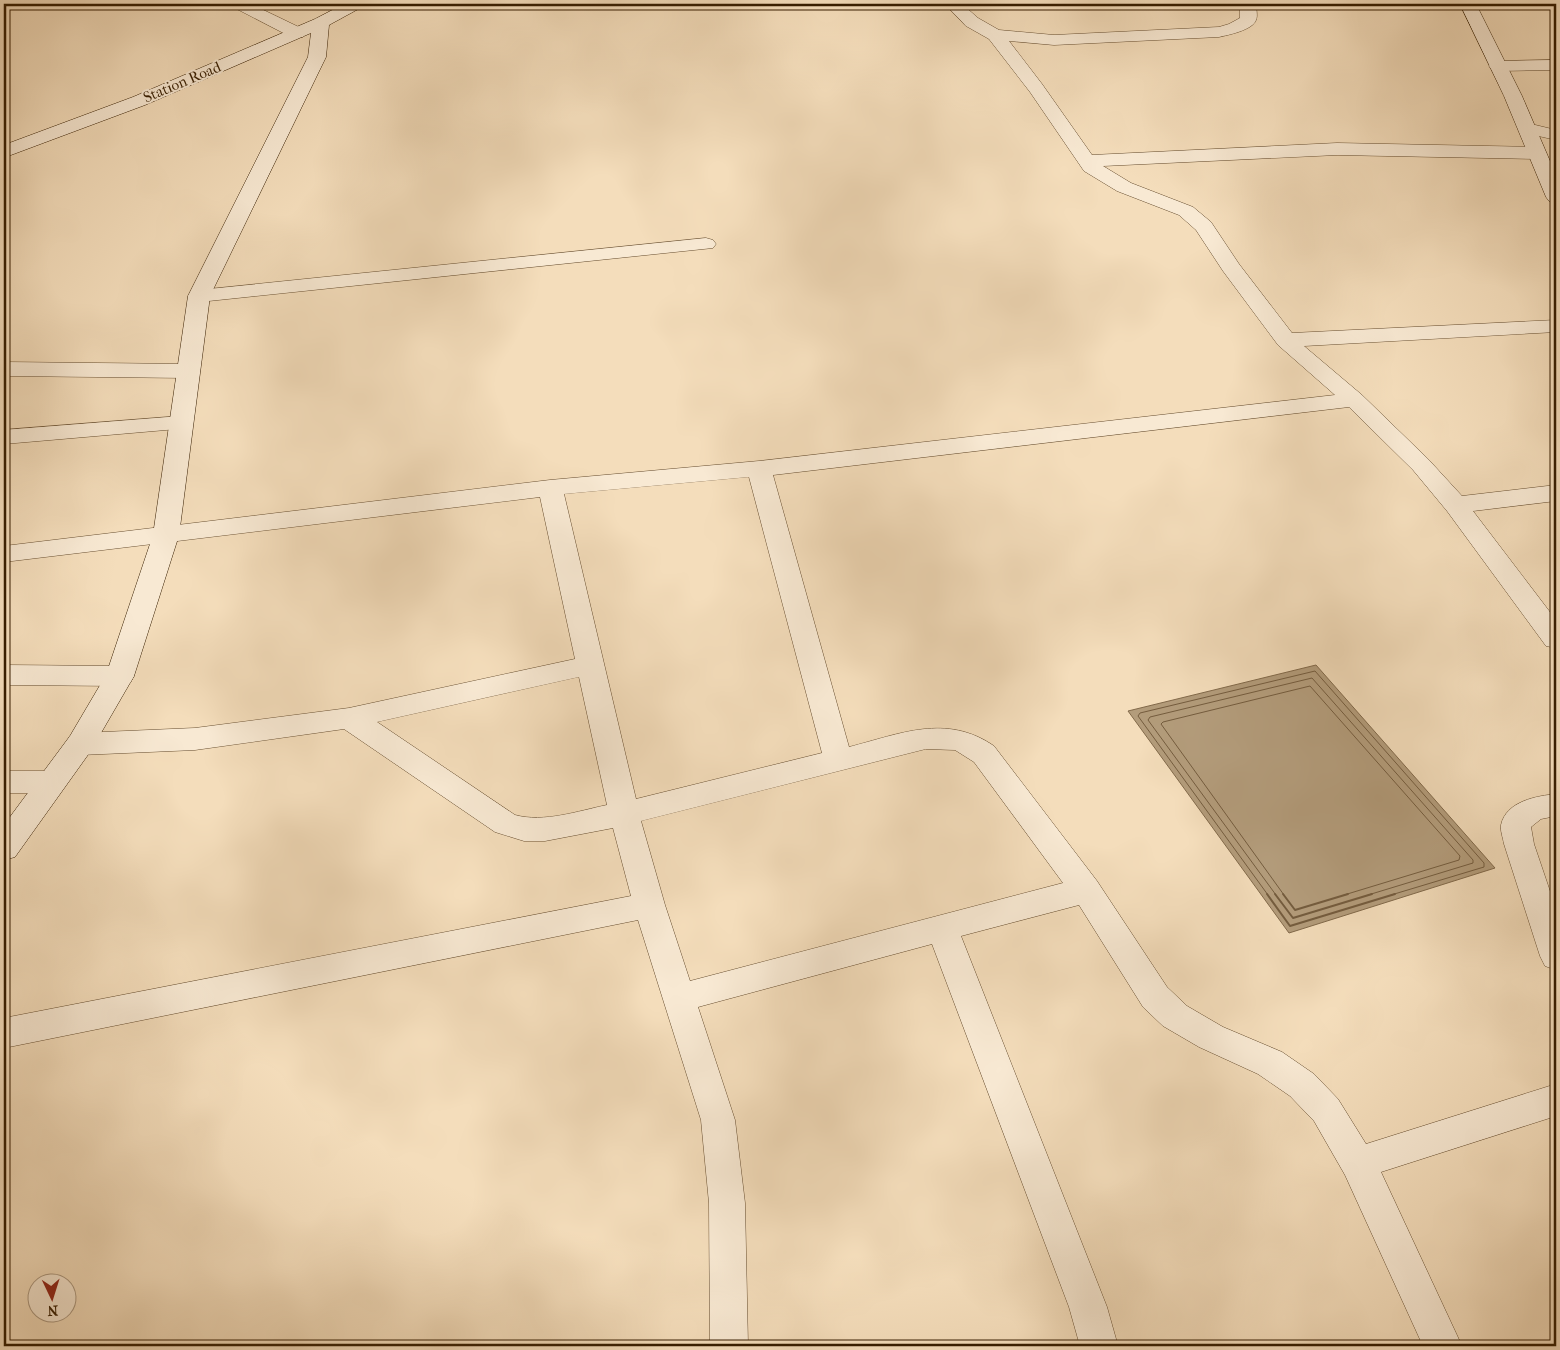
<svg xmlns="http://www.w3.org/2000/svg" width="1560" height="1350" font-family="'IM FELL French Canon',serif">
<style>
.water{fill:#b39c7b;stroke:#81694a}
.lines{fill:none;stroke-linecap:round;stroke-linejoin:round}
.shore-far1{stroke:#745c3e;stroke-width:1}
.shore{stroke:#745c3e;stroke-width:2}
.street-casing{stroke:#664d2f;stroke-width:1}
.secondary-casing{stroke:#361d00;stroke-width:1}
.street{fill:#f8e9d3;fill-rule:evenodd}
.secondary{fill:#f8e9d3;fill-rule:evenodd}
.labels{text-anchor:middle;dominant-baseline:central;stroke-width:4;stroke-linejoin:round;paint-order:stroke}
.far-street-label{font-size:15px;fill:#361d00;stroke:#f8e9d3}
</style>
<rect width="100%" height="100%" fill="#f4ddbb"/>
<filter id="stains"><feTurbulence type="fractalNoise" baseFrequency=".004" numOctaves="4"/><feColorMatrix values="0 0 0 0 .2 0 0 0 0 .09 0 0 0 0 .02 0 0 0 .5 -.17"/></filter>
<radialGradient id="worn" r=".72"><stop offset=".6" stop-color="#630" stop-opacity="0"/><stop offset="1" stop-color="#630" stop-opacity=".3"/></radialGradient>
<path class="water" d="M 1316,665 L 1495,868 L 1289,933 L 1128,711 Z"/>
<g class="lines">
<path class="shore-far1" d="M 1268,895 L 1138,716 L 1140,713 L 1315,671 L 1484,863 L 1484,867 L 1391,895
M 1276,895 L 1148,720 L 1150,717 L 1312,678 L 1473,860 L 1473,863 L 1368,895
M 1284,895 L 1161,724 L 1163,722 L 1310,686 L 1460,856 L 1459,860 L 1344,895"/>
<path class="shore" d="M 1267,894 L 1290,926 L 1395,894
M 1275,894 L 1293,918 L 1372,894
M 1283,894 L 1295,910 L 1348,894"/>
<g class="street-casing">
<path id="street" d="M 231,4 L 251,4 L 303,29 L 305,33 L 303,37 L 291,37 L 233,7 Z
M 945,4 L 962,4 L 978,18 L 999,30 L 1054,35 L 1219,27 L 1229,24 L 1240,18 L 1240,4 L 1256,4 C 1256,8 1258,16 1256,20 C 1253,30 1228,35 1219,37 L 1054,45 L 1009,41 L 1042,84 L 1092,155 L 1337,143 L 1537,147 L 1544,149 L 1546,153 L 1544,157 L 1537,159 L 1337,155 L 1103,166 L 1131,183 L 1193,207 L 1211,222 L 1239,264 L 1292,333 L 1556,320 L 1556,332 L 1304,346 L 1362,395 L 1429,460 L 1462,496 L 1556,485 L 1556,501 L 1473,511 L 1556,620 L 1556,648 L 1546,646 L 1447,511 L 1413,470 L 1349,407 L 773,475 L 849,747 C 900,734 946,713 994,746 L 1097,881 L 1167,987 L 1187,1006 L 1223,1027 L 1282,1052 L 1314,1074 L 1338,1099 L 1366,1144 L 1556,1084 L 1556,1116 L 1381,1172 L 1462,1346 L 1423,1346 L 1345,1175 L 1314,1121 L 1290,1096 L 1258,1074 L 1199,1047 L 1163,1026 L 1143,1007 L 1079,905 L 961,936 L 1107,1307 L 1118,1346 L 1080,1346 L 1069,1307 L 932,944 L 698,1007 L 735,1120 L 745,1203 L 748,1346 L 710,1346 L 709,1203 L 701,1120 L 638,920 L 4,1048 L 4,1018 L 631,896 L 613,828 L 545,841 L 524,841 L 495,832 L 344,729 L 195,750 L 80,755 L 70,752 L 66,744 L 70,736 L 80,733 L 195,728 L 349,708 L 575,659 L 540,497 L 4,562 L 4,546 L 550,480 L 759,461 L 1335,395 L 1278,345 L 1223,271 L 1196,230 L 1179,215 L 1117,191 L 1084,171 L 1030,92 L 989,39 L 966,26 ZM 749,477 L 822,753 L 636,799 L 564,494 ZM 579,677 L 607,805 C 578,811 544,823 515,815 L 377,722 ZM 926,749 L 955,750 L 974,762 L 1063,883 L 690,981 L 665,905 L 641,821 Z
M 1556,60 L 1556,70 L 1498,71 L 1492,70 L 1489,66 L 1492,62 L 1498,61 Z
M 1527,123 L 1556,130 L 1556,140 L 1521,132 L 1518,128 L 1521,124 Z
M 706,238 L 713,240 L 716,244 L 713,248 L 199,302 L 192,300 L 188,296 L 192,292 L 199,290 Z
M 4,362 L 189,364 L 197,366 L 200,371 L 197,376 L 189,378 L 4,376 Z
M 181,416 L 189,418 L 193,423 L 189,428 L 4,444 L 4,430 Z
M 4,665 L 120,666 L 130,669 L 134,676 L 130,683 L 120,686 L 4,685 Z
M 4,771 L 52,771 L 62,774 L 67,782 L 62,790 L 52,793 L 4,793 Z
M 1556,794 L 1556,816 L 1541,819 L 1531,827 L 1534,844 L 1556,909 L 1556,970 L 1545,966 L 1540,956 L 1504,844 C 1503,838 1500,830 1501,825 C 1506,801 1537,796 1556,794 Z"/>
</g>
<g class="secondary-casing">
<path id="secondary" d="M 344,4 L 364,4 L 362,7 L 329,25 L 326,57 L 210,296 L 179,535 L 134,676 L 90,752 L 15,857 L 4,860 L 4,825 L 70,736 L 106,675 L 153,535 L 188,296 L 308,57 L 311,33 L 145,105 L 11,155 L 4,157 L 4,145 L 133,97 L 315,19 Z
M 1460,4 L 1476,4 L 1522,96 L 1556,175 L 1556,203 L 1549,201 L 1546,197 L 1504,96 Z"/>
</g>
<use href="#street" class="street"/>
<use href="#secondary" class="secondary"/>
</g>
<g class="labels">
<g class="far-street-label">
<text transform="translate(182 82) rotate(-23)">Station Road</text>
</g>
</g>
<rect width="1560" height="1350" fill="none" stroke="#f4ddbb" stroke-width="20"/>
<rect x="5" y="5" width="1550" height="1340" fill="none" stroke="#361d00" stroke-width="2.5"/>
<rect x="10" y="10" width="1540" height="1330" fill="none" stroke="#361d00"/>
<g transform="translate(52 1298) rotate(176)"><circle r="24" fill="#f8e9d3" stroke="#aa977f"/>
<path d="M0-4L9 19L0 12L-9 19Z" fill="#8f2418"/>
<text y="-8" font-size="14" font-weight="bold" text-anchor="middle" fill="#361d00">N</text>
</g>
<rect width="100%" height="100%" filter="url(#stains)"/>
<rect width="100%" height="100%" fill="url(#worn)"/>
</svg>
